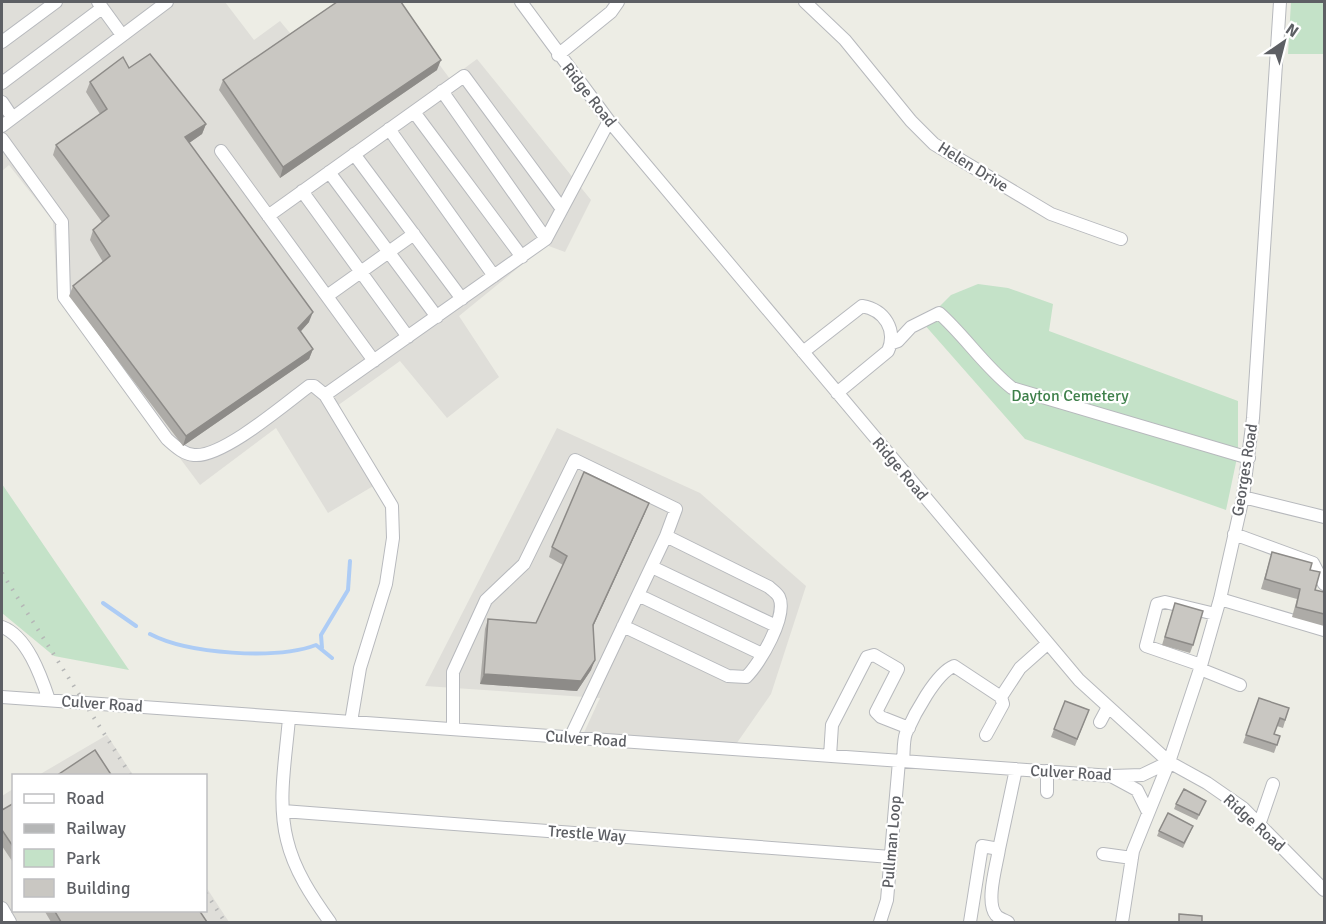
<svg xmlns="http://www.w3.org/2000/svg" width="1326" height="924" font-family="Signika,sans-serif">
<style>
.industrial{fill:#dfded9}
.green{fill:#c4e2c8}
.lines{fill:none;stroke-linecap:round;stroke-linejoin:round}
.stream{stroke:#adccf5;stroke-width:4}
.minor-casing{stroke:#b7b9bd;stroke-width:14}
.minor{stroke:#fff;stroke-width:12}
.rail{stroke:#b5b6b6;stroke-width:4;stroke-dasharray:1.5 8;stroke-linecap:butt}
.wall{fill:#adaba7}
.shaded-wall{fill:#8d8b88}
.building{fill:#c9c7c2;stroke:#8d8b88;stroke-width:1.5}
.labels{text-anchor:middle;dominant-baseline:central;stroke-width:4.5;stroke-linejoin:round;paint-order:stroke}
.street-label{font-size:16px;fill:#5d5f64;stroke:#fff}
.park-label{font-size:16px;fill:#3f804b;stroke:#fff}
</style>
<rect width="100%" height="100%" fill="#edede5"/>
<path class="industrial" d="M 2,2 L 225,2 L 254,40 L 280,21 L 295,39 L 393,2 L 450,79 L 477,59 L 591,200 L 565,252 L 546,245 L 459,316 L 499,377 L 447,418 L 400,361 L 337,406 L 380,482 L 328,513 L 276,428 L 200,485 L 57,294 L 53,221 L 9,165 L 2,171 Z
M 557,428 L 700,493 L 806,586 L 771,694 L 732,750 L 581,739 L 600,698 L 425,686 Z
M 107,735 L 133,775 L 37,776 Z
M 13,789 L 14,910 L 206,910 L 206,887 L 229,922 L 2,922 L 2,796 Z"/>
<path class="green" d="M 1291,2 L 1324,2 L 1324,54 L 1288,54 Z
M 978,284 L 1008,288 L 1053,304 L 1049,331 L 1238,401 L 1238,453 L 1226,510 L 1025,439 L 923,323 L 951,295 Z
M 2,484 L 129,670 L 54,656 L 2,613 Z"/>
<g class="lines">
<path class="stream" d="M 103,603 L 136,626
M 150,634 C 188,654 276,660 316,645 L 332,658
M 322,648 L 321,635 L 348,590 L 350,561"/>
<g class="minor-casing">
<path id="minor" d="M 98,2 L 122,35
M 521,2 L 609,121 L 1079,680 L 1169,762 L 1207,783 L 1243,808 L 1324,890
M 805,2 L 845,40 L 911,121 L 934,144 L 1051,214 L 1121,239
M 2,42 L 56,2
M 558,55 L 611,12 L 618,2
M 2,83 L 102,8
M 442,91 L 546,239
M 2,102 L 12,117
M 414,112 L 522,257
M 2,126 L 167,2
M 389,129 L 494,276
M 2,139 L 62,222 L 64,297 L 167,439 C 175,446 183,454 194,455 C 222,458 285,404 309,386 L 314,386 L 325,395 L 392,506 L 393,538 L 386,584 L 360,668 L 351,722
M 221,151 L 374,361
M 354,154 L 462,299
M 329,172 L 437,317
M 302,191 L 408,337
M 268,216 L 464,76 L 562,209
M 327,296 L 414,234
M 892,343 L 898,341 L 911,327 L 939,313 C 965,336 984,366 1012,388 L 1249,458
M 803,352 L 862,306 C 885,310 897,330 888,351 L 837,393
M 325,395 L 546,239 L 609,121
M 1243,497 L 1324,517
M 1234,534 L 1313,563 L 1324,584
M 652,567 L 776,626
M 638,595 L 762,654
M 1220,599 L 1324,630
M 623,626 L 728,676 L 746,677 C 760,664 788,615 779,597 C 777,593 772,590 769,587 L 666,536
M 2,627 C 27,636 41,676 49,700
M 1201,665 L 1146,646 L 1157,604 L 1165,602 L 1215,614
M 1200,669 L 1240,685
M 2,697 L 1112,776 L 1142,775 L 1169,762
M 1001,697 L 1020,668 L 1047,644
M 289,718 C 286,757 277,801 287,840 C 294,870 312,897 330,922
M 1100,722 L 1108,707
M 453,729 L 453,672 L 486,600 L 524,564 L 575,460 L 676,509 L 666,536 L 570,738
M 830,756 L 832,725 L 867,657 L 874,655 L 898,669 L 876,712 L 881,717 L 909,728
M 903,761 C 904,753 903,741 906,733 C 914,715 936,673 954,666 L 1001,697 L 1003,704 L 986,735
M 1047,771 L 1047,792
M 1113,777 L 1137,790 L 1147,810
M 283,811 L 891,857
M 1259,825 L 1273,784
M 999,849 C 997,864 985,902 996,915 C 998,918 1004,920 1008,922
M 1103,854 L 1132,858
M 2,908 L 10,922
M 880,922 L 887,900 L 899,761
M 970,922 L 982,846 L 999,849 L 1016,769
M 1122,922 L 1133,851 L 1169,762 L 1200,669 L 1220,599 L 1243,497 L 1253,418 L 1280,2"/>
</g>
<use href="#minor" class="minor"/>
<path class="rail" d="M 2,573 L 131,776
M 206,893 L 225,922"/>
</g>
<path class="wall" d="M 129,68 L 206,124 L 202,134 L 189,143 L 309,322 L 300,332 L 313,349 L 309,359 L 183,446 L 69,296 L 73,286 L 103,262 L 90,240 L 93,230 L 102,222 L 53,155 L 56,145 L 100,114 L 86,92 L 90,82 Z
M 437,70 L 280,178 L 219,90 L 223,80 Z
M 645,513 L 593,627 L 591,670 L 577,691 L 480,684 L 485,629 L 488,619 L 536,623 L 563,565 L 549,557 L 552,547 Z
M 1272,552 L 1310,570 L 1315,590 L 1324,592 L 1324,626 L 1292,617 L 1297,599 L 1261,589 Z
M 1175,603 L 1193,645 L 1190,653 L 1162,645 Z
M 1259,698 L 1289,708 L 1283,728 L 1277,726 L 1274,734 L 1280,736 L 1274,753 L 1243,743 Z
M 1065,701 L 1089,710 L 1075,746 L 1051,737 Z
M 1206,801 L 1197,820 L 1174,809 L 1176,804 Z
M 14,803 L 14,864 L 2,846 L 2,810 Z
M 1159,831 L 1191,831 L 1183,848 L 1157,836 Z
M 44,910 L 199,910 L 207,922 L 51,922 Z"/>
<path class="shaded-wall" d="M 441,60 L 437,70 L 280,178 L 283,167 Z
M 206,124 L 202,134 L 182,148 L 185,137 Z
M 313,312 L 309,322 L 294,339 L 298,328 Z
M 313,349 L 309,359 L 183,446 L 186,436 Z
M 649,503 L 645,513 L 589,635 L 593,625 Z
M 595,660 L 591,670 L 577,691 L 480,684 L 484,674 Z"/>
<path class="building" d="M 337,2 L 401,2 L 441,60 L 283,167 L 223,80 Z
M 150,54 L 206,124 L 185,137 L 313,312 L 298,328 L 313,349 L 186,436 L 73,286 L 110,256 L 93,230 L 109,216 L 56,145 L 107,109 L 90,82 L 123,57 L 129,68 Z
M 584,472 L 649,503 L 593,625 L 595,660 L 581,681 L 484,674 L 488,619 L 536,623 L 567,556 L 552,547 Z
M 1272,552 L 1312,563 L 1310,570 L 1320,572 L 1315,590 L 1324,592 L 1324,614 L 1296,607 L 1300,589 L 1265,579 Z
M 1175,603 L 1203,611 L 1193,645 L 1165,637 Z
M 1259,698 L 1289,708 L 1285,720 L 1280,718 L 1274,734 L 1280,736 L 1277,745 L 1246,735 Z
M 1065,701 L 1089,710 L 1077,739 L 1054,729 Z
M 95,750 L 112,776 L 56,776 Z
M 1184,789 L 1206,801 L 1199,815 L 1176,804 Z
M 14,803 L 14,848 L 2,830 L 2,810 Z
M 1168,813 L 1193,826 L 1184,843 L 1159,831 Z
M 54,910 L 199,910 L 207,922 L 61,922 Z
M 1179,914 L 1202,916 L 1202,922 L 1179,922 Z"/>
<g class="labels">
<g class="street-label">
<text transform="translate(589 95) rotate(52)">Ridge Road</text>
<text transform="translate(973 167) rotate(32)">Helen Drive</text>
<text transform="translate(900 469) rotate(50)">Ridge Road</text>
<text transform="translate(1245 470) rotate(-81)">Georges Road</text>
<text transform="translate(102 704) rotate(4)">Culver Road</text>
<text transform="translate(586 739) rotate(4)">Culver Road</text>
<text transform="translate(1071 773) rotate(3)">Culver Road</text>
<text transform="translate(1254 823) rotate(42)">Ridge Road</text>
<text transform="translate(587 834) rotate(4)">Trestle Way</text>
<text transform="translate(892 842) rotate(-85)">Pullman Loop</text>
</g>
<g class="park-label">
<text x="1070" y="396">Dayton Cemetery</text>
</g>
</g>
<rect width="1326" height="924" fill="none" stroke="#5d5f64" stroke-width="6"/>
<rect x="12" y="774" width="195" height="138" fill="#ffffff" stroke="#bebfc1" stroke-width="1.5"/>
<rect x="24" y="794" width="30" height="9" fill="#ffffff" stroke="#bebfc1" stroke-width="1.5"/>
<text x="66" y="804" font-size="18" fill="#5d5f64">Road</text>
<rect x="24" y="824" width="30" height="9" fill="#b5b6b6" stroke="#bebfc1" stroke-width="1.5"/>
<text x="66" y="834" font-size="18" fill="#5d5f64">Railway</text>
<rect x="24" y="849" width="30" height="18" fill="#c4e2c8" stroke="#bebfc1" stroke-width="1.5"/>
<text x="66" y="864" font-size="18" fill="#5d5f64">Park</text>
<rect x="24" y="879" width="30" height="18" fill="#c9c7c2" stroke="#bebfc1" stroke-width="1.5"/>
<text x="66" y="894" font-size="18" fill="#5d5f64">Building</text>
<g transform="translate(1284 42) rotate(35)" stroke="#ffffff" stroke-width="4.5" paint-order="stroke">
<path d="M0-4.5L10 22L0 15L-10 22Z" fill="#5d5f64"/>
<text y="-9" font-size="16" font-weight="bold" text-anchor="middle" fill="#5d5f64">N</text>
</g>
</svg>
